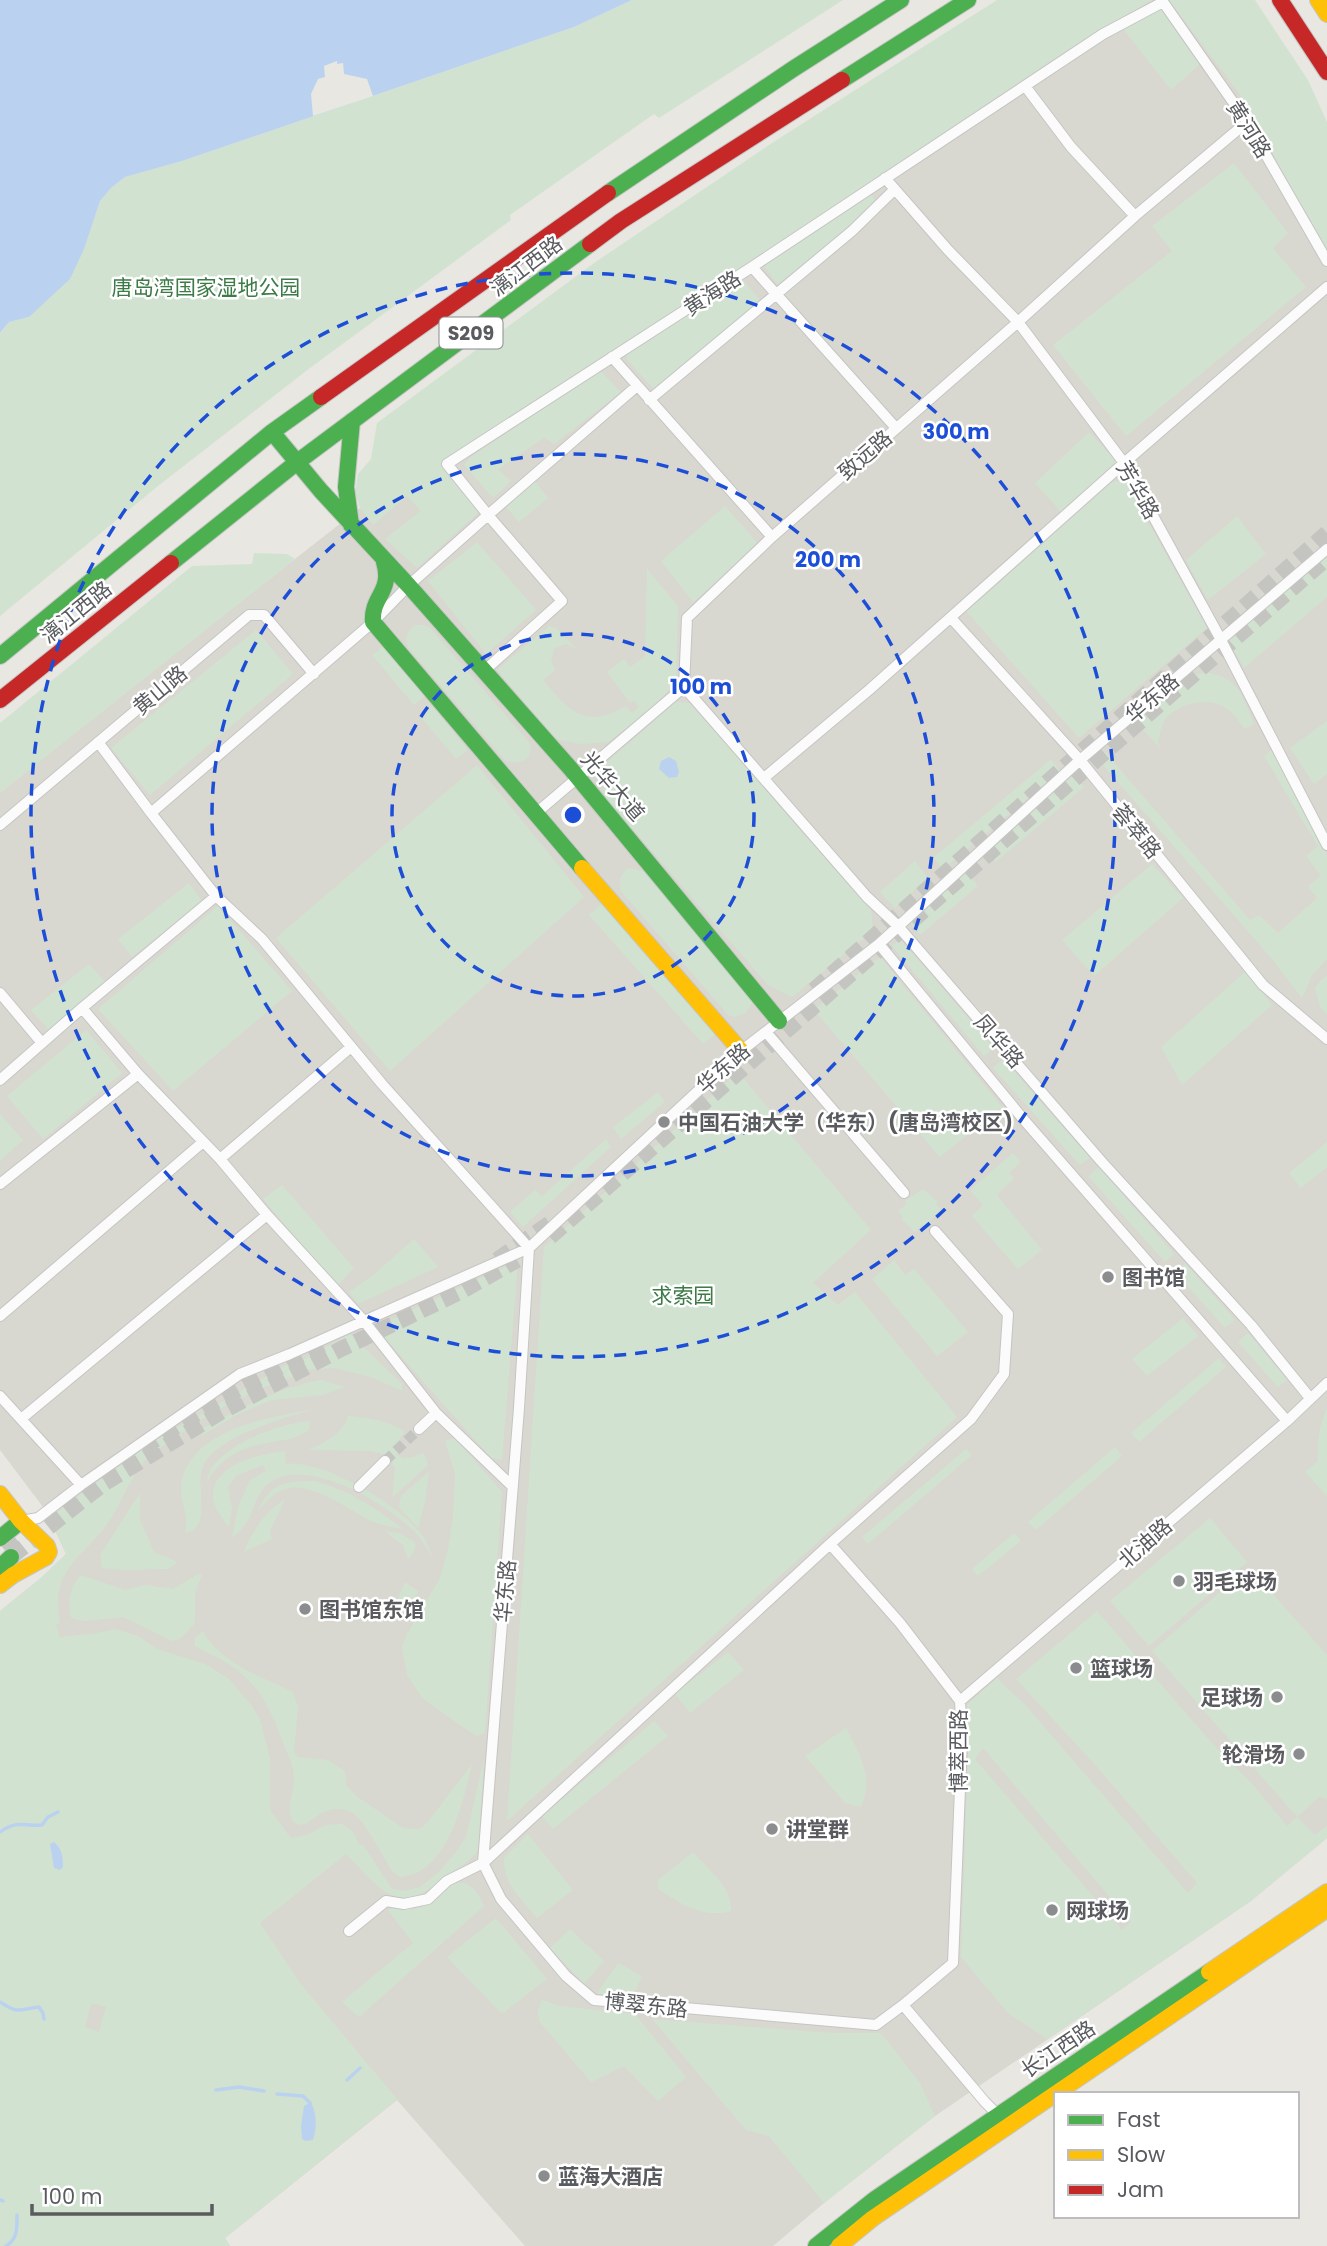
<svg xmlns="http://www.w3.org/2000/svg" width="1327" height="2246" font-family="Poppins,'Noto Sans SC',sans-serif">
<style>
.education{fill:#d8d7d0}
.green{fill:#d1e3d0;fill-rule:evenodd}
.water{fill:#bad2ef}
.pier{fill:#e8e7e2}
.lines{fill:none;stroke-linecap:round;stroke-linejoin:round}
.stream{stroke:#bad2ef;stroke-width:3.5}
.street-tunnel{stroke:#c4c4c1;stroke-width:10;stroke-dasharray:10 5;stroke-linecap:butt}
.secondary-tunnel{stroke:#c4c4c1;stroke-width:16;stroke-dasharray:16 8;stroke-linecap:butt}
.street-casing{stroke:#c5c5c4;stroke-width:12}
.fast-casing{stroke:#c5c6c5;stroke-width:18}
.slow-casing{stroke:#c5c6c5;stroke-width:18}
.jam-casing{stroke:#c5c6c5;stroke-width:18}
.street{stroke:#fcfbfb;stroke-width:10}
.fast{stroke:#4caf50;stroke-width:16}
.slow{stroke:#ffc107;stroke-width:16}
.jam{stroke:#c62828;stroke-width:16}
.ring{fill:none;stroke:#1d4ed8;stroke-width:3.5;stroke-dasharray:12 9}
.poi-dot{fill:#8b8c8d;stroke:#fff;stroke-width:2.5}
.labels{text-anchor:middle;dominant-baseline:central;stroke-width:5;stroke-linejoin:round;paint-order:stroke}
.shield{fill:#fff;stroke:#8b8c8f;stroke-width:2}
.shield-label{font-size:19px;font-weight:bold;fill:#595b5f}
.street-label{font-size:21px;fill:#595b5f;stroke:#fff}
.park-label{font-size:21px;fill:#3c7a46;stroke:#fff}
.poi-label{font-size:21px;font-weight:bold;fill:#595b5f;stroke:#fff;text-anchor:start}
.centre{fill:#1d4ed8;stroke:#fff;stroke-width:3.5}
.ring-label{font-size:21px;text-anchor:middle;font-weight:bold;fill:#1d4ed8;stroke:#fff;stroke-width:5;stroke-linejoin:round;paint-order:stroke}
</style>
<rect width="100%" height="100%" fill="#e8e7e2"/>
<path class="education" d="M 1120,0 L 1185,0 L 1327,208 L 1327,1838 L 1251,1901 L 935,2116 L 824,2203 L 773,2246 L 525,2246 L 397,2100 L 225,2238 L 230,2246 L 0,2246 L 0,1611 L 42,1577 L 66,1554 L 46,1511 L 0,1450 L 0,793 L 95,716 L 416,464 Z"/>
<path class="green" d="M 632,0 L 843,0 L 659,118 L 654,114 L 510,215 L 511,220 L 310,368 L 158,486 L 0,616 L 0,334 L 9,322 L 29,317 L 83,251 L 100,201 L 111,188 L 125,177 L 182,161 L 574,27 Z
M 997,0 L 1152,0 L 445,463 L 480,511 L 417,568 L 385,539 L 421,511 L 407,496 L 373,525 L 360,508 L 355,493 L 358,474 L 371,459 L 377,423 L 594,263 L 775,141 Z
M 1169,0 L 1255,0 L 1308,80 L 1327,122 L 1327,256 L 1245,101 Z
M 1162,7 L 1200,64 L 1171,90 L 1123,29 Z
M 1234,163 L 1288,233 L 1273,248 L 1306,287 L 1126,436 L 1053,345 L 1172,251 L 1152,226 Z
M 871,194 L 878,204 L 778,285 L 763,265 Z
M 742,279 L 760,300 L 654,389 L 627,360 L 627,354 Z
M 600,370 L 621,392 L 554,444 L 544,438 L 498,469 L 511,481 L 493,498 L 464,465 L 471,457 Z
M 1089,432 L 1117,462 L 1063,514 L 1035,483 Z
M 535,481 L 548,498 L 519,522 L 506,507 Z
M 1125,481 L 1207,628 L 1079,738 L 966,611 L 1112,482 Z
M 725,506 L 759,545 L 693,602 L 661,561 Z
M 1237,516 L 1266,554 L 1208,600 L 1186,560 Z
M 477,542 L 536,610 L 486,654 L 428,581 Z
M 254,553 L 287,554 L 295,559 L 0,793 L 0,723 L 192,566 L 252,564 Z
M 1327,556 L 1327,597 L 1244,668 L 1228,640 Z
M 647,569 L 678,606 L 676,683 L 648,712 L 608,742 L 580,744 L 555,739 L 497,670 L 549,626 L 556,628 L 577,649 L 565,644 L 554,649 L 551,661 L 555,670 L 543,680 C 569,711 585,730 626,706 L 632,713 L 639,707 L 634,700 L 630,703 L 607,672 L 624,659 L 630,667 L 645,656 Z
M 415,625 L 423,625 L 429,627 L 529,742 C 536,758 520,766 506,761 L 410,650 C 404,639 406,633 415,625 Z
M 256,630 L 293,674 L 150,795 L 111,748 Z
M 383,647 L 425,696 L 414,705 L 372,655 Z
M 1206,672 C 1240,679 1242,695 1254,724 L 1245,729 C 1239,722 1234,713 1226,708 C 1209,696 1177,703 1165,720 C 1161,726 1160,734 1158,742 L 1161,749 L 1135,721 L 1190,677 Z
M 676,702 L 690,703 L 871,910 L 873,931 L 792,997 L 768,985 L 605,797 L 598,770 Z
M 432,706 L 468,750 L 456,759 L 420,716 Z
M 1327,721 L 1327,774 L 1314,784 L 1290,748 Z
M 1272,750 L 1327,855 L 1327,959 L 1312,975 L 1302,998 L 1271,958 L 1097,758 L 1105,752 L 1250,920 L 1259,915 L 1278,933 L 1317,898 L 1308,886 L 1321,876 L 1306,856 L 1318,846 L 1264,756 Z
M 1051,759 L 1060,771 L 943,869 L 933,858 Z
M 477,765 L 584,897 L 390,1071 L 276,938 Z
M 1074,775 L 1084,787 L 996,862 L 986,851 Z
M 915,861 L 928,878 L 895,908 L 880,892 Z
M 1152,864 L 1183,898 L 1094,976 L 1062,940 Z
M 628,868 L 643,871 L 750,997 L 752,1003 L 746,1013 L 734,1017 L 728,1015 L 620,890 C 619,880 620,875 628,868 Z
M 967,871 L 978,886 L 920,935 L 909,922 Z
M 189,883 L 202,901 L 132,957 L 118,939 Z
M 604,902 L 718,1032 L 703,1044 L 589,915 Z
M 218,906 L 292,991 L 173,1091 L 98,1009 Z
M 900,939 L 994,1048 L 984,1056 L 892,946 Z
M 880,957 L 1002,1107 L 940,1157 L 814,1010 Z
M 89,964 L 106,983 L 49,1030 L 31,1010 Z
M 1245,972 L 1272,1005 L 1182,1085 L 1161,1047 Z
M 1327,976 L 1327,1014 L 1320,1007 L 1315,988 L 1321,980 Z
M 86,1030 L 122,1073 L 43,1139 L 7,1096 Z
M 1003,1059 L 1090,1158 L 1080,1165 L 993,1068 Z
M 738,1072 L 871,1230 L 813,1283 L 838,1305 L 855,1292 L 957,1417 L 507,1821 L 544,1247 Z
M 658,1092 L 665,1102 L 621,1139 L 613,1127 Z
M 0,1114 L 23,1140 L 0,1161 Z
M 606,1139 L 611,1147 L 523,1227 L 510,1212 L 535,1190 L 542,1196 Z
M 1327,1142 L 1327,1167 L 1301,1188 L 1289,1173 Z
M 1013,1153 L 1021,1162 L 1009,1173 L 1014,1178 L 997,1195 L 1042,1250 L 1018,1269 L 972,1216 L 983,1205 L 970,1190 Z
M 1099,1167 L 1174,1254 L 1165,1262 L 1088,1176 Z
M 282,1185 L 354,1268 L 337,1286 L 263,1199 Z
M 923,1189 L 938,1202 L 936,1204 L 941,1210 L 925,1226 L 923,1224 L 915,1232 L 901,1219 L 903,1217 L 898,1211 L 907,1204 L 905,1201 Z
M 414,1239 L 438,1267 L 358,1304 L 349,1292 L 373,1275 Z
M 894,1260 L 905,1275 L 914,1269 L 968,1332 L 937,1356 L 872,1279 Z
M 518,1261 L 502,1460 L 491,1458 L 375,1327 Z
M 1185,1263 L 1235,1320 L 1225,1328 L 1176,1273 Z
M 1183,1318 L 1198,1336 L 1147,1376 L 1132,1359 Z
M 1248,1333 L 1287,1380 L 1278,1387 L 1238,1342 Z
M 350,1334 L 402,1384 L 402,1391 L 371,1377 L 334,1368 L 305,1370 L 299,1362 Z
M 1219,1358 L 1226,1367 L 1139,1442 L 1131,1433 Z
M 288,1364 L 293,1371 L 292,1377 C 248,1392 210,1412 173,1439 C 165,1445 154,1451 147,1458 C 129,1478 121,1506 105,1527 C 77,1562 50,1572 60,1623 L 56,1625 L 60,1637 L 97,1633 L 115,1629 L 138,1636 L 157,1649 L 205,1664 L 229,1679 L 252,1706 L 260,1720 L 270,1758 L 270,1810 L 291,1838 L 307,1835 L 326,1825 L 342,1824 L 353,1831 L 359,1844 L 363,1845 L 392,1889 L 406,1891 L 420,1887 L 439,1872 L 456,1852 L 466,1837 L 484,1758 L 478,1850 C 468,1865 453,1870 440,1881 C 396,1918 379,1887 346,1854 L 260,1923 L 300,1983 L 397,2099 L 225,2238 L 230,2246 L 0,2246 L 0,1611 L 42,1577 L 66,1554 L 50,1517 L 149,1444 ZM 91,2003 L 106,2007 L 99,2032 L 85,2027 Z
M 321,1380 L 345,1387 L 323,1395 L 272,1400 L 238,1414 L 201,1436 L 203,1428 C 241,1409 278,1387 321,1380 Z
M 1327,1408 L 1327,1496 L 1305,1472 L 1318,1461 C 1317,1443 1319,1425 1327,1408 Z
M 315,1409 C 285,1418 223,1434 205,1462 C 192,1482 215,1529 185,1533 C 190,1515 179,1501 181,1485 C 189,1429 270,1417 315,1409 Z
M 348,1416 C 369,1418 386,1420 404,1431 L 396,1448 L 397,1455 C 406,1461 415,1456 424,1453 L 428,1465 L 392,1498 L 395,1467 L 384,1454 L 370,1451 L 308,1450 C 323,1444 344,1433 348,1416 Z
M 310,1421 L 309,1430 C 296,1440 282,1440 267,1443 C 240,1447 217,1460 206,1485 C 207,1480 208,1474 211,1469 C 228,1442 279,1424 310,1421 Z
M 455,1438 L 502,1492 L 485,1733 L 476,1736 L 423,1699 L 407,1675 L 402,1647 L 407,1634 L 439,1580 L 448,1551 L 453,1515 L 455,1474 L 445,1441 Z
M 1115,1447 L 1122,1456 L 1036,1530 L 1028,1522 Z
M 966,1449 L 972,1455 L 868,1544 L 862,1537 Z
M 285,1451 L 286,1464 C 321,1459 394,1502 417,1529 C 425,1537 429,1548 433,1558 C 427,1550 422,1539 415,1532 C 388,1504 303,1452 267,1485 C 256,1494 254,1510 247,1522 C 243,1528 237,1533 232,1538 L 238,1507 L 250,1480 L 266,1471 L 263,1465 L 236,1476 L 228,1487 L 232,1508 L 229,1527 C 223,1519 214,1509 213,1498 C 211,1464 260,1454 285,1451 Z
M 429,1471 L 425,1502 L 418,1528 L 399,1508 L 401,1496 Z
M 315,1481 C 351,1491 374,1507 403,1529 C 392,1527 380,1525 371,1521 C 349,1510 310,1481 286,1489 C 273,1492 265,1503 257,1513 C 272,1481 282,1482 315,1481 Z
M 140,1493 L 140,1520 L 154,1552 L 178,1562 L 168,1569 L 122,1570 L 102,1568 L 100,1555 Z
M 285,1499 L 270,1530 L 272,1539 L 244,1552 C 252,1531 265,1512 285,1499 Z
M 1210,1518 L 1247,1562 L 1149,1646 L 1110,1601 Z
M 385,1531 L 399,1533 L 415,1542 C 416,1550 414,1553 408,1559 L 403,1545 Z
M 1014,1533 L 1021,1541 L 978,1576 L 972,1569 Z
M 1249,1567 L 1327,1655 L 1327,1799 L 1319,1797 L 1297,1817 L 1315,1835 L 1327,1826 L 1327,1838 L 1251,1901 L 1047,2039 L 1008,2013 L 961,1957 L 968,1753 L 967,1705 L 997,1678 L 1027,1707 L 1188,1893 L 1197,1883 L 1098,1768 L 1016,1679 L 1097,1611 L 1212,1743 L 1253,1785 L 1287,1826 L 1297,1817 L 1152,1651 ZM 983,1748 L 1131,1922 L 1122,1930 L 975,1759 Z
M 198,1574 L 202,1575 L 195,1592 L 195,1623 L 180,1639 L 172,1641 L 123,1617 L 85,1621 L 71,1618 C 68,1600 69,1589 81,1575 L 125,1590 L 146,1585 L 173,1589 Z
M 405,1582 L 419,1592 L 406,1605 L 377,1626 L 392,1612 Z
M 203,1631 C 220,1663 262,1677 293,1692 L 298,1707 L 294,1752 L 298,1757 L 328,1760 L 345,1771 L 346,1785 L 355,1795 L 403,1828 L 419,1829 L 426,1824 L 472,1764 C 463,1801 449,1872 401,1877 L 393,1872 C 384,1859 366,1822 354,1814 C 322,1794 307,1839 292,1820 C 285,1810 295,1789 294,1778 C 293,1763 286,1750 281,1737 C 268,1703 257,1681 224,1661 C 215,1655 205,1652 195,1646 L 195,1638 Z
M 728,1652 L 744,1670 L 690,1713 L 675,1694 Z
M 654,1721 L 668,1736 L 553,1829 L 542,1816 Z
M 846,1728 C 860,1754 874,1778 861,1807 L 845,1803 L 805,1756 Z
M 528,1834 L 573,1890 L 537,1918 C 520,1897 504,1886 504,1858 Z
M 693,1852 C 708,1869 732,1887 731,1911 C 703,1919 681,1904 658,1889 L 658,1880 Z
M 456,1882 C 472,1882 478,1893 484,1906 L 359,2017 L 342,2002 L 413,1943 L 388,1910 C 396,1907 403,1909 412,1909 C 433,1907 440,1895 456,1882 Z
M 496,1918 L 547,1979 L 502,2014 L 447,1957 Z
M 570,1929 L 604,1961 L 584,1984 L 550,1948 Z
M 618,1963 L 642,1976 L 630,2002 L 597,1993 Z
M 542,2000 L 560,2006 L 635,2014 L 686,2077 L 658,2101 L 624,2066 L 591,2082 L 539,2021 L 538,2010 Z
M 652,2019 L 831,2033 L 881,2033 L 920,2083 L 935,2116 L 824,2203 L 769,2136 L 746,2130 Z"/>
<path class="water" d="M 0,0 L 632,0 L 574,27 L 182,161 L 125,177 L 111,188 L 100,201 L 84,249 L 70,279 L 29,317 L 9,322 L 0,333 Z
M 669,757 L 676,761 L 679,772 L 677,777 L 669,778 L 659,769 L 661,761 Z
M 54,1842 C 62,1849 63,1856 63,1867 L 60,1870 L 54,1868 L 50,1844 Z
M 311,2102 C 317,2115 317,2127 313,2140 L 306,2141 L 302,2139 L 301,2126 L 304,2106 Z"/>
<path class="pier" d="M 337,61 L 337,64 L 343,63 L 344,74 L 367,79 L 373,96 L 313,116 L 311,94 L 318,79 L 325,77 L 324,66 Z"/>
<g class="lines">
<path class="stream" d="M 0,1832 C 19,1819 23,1827 42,1825 L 48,1817 L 58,1812
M 0,2002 C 19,2015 19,2009 39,2007 L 43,2013 L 44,2019
M 347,2080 L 360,2068
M 216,2090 L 239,2087 L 264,2091
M 277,2094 L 303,2096 L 310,2103
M 0,2200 L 3,2201
M 6,2246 C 18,2239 17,2227 17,2215"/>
<path class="street-tunnel" d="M 385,1461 L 419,1429"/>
<path class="secondary-tunnel" d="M 814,990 L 1327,533
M 550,1237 L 1327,558
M 497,1260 L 556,1219
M 142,1448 L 215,1402 L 326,1342
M 3,1548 L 38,1521
M 11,1557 L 103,1484 L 221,1412 L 341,1349 L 462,1291 L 517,1260"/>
<g class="street-casing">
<path id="street" d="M 1025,86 L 1071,147 L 1135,216
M 885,178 L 948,250 L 1018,322 L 1124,463 L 1220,638 L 1327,845
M 752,267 L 896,428
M 612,357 L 772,537
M 649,400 L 852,231 L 894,190
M 951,618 L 1080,760 L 1263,985 L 1327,1039
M 484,671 L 562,601 L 488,515 L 637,386
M 684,687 L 867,897 L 897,925 L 1101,1161 L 1251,1325 L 1310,1398
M 98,742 L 151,813
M 764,778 L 869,690 L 1124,463 L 1327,287
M 535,814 L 684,687 L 687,618 L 772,537 L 1018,322 L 1135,216 L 1247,122
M 0,825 L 249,615 L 264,615 L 314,674
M 879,944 L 1024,1120 L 1287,1421
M 0,993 L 42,1043
M 82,1008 L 138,1074 L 220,1159 L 267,1215 L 364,1321 L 529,1248 L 382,1084 L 262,939 L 216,896 L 151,813 L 373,622 L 408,586 L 488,515 L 447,464 L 752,267 L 1103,34 L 1163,2 L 1247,122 L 1327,261
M 766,1032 L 904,1193
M 0,1080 L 82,1008 L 216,896
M 220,1159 L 351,1047
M 0,1184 L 138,1074
M 0,1316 L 203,1142
M 0,1396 L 81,1485
M 21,1419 L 267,1215
M 419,1429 L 436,1413
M 359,1487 L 385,1461
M 21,1521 L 38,1518 L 81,1485 L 240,1374 L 290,1354 L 364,1321 L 436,1413 L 513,1487
M 830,1544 L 900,1623 L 960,1701 L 962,1739 L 953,1963 L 903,2005 L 876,2025 L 594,2000 L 566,1976 L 501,1899 L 483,1863 L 519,1408 L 529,1248 L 741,1051 L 879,944 L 1080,760 L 1327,549
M 960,1701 L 1203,1493 L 1287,1421 L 1327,1383
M 349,1931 L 386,1901 L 404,1904 L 428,1899 L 447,1881 L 483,1863 L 830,1544 L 971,1419 L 1004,1374 L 1008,1314 L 935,1231
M 903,2005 L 985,2102 L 1002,2119"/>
</g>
<g class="fast-casing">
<path id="fast" d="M 842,80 L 968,0
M 608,193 L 793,69 L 901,0
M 272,432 L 321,491 L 409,586 L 570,768 L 779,1021
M 351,525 L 346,487 L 352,421
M 384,562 C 393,592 371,596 373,622 L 582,868
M 171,563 L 296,463 L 590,244
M 0,656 L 272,432 L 321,397
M 0,1538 L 21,1521
M 0,1567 L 11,1557
M 816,2246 L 875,2199 L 1209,1972"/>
</g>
<g class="slow-casing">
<path id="slow" d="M 1318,0 L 1327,14
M 582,868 L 741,1051
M 0,1494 L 21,1521 L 47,1546 L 49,1552 L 46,1557 L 13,1575 L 0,1585
M 1209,1972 L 1327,1892
M 839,2246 L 873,2218 L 1327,1909"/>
</g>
<g class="jam-casing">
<path id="jam" d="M 1280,0 L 1327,72
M 590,244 L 621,221 L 842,80
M 321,397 L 608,193
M 0,700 L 171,563"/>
</g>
<use href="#street" class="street"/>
<use href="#fast" class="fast"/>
<use href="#slow" class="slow"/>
<use href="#jam" class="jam"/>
</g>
<g class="ring">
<circle cx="573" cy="815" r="181"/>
<circle cx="573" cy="815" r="361"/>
<circle cx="573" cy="815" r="542"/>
</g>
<g class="poi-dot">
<circle cx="664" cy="1122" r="7"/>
<circle cx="1108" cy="1277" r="7"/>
<circle cx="1179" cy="1581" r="7"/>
<circle cx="305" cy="1609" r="7"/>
<circle cx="1076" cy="1668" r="7"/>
<circle cx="1277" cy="1697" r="7"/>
<circle cx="1299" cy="1754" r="7"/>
<circle cx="772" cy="1829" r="7"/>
<circle cx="1052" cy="1910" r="7"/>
<circle cx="544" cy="2176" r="7"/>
</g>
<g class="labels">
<rect class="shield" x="439.5" y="317.5" width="63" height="31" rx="5"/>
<g class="shield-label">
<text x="471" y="333">S209</text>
</g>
<g class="street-label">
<text transform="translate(1249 129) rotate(58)">黄河路</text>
<text transform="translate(526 266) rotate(-37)">漓江西路</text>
<text transform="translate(712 293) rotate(-33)">黄海路</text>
<text transform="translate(865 455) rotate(-41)">致远路</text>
<text transform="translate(1138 490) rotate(60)">芳华路</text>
<text transform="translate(76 612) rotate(-39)">漓江西路</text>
<text transform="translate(160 690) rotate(-40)">黄山路</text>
<text transform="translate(1152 698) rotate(-41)">华东路</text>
<text transform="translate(613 786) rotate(49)">光华大道</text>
<text transform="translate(1137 831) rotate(51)">荟萃路</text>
<text transform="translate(999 1041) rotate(49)">凤华路</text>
<text transform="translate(723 1068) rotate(-41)">华东路</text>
<text transform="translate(1145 1543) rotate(-41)">北油路</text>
<text transform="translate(505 1591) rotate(-85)">华东路</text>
<text transform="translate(958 1751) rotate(-90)">博萃西路</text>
<text transform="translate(646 2005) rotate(6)">博翠东路</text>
<text transform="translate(1058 2049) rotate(-34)">长江西路</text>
</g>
<g class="park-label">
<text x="206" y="287">唐岛湾国家湿地公园</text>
<text x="683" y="1295">求索园</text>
</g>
<g class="poi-label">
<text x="678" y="1122">中国石油大学（华东）(唐岛湾校区)</text>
<text x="1122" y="1277">图书馆</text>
<text x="1193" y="1581">羽毛球场</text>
<text x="319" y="1609">图书馆东馆</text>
<text x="1090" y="1668">篮球场</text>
<text x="1263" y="1697" text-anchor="end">足球场</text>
<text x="1285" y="1754" text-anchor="end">轮滑场</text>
<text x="786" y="1829">讲堂群</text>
<text x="1066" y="1910">网球场</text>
<text x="558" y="2176">蓝海大酒店</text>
</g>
</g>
<circle cx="573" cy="815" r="10" class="centre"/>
<g class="ring-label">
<text x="956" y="439">300 m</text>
<text x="828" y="567">200 m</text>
<text x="701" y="694">100 m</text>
</g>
<rect x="1054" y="2092" width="245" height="126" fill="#ffffff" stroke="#bdbdbf" stroke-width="2"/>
<rect x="1068" y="2115" width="35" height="10" fill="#4caf50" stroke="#bdbdbf" stroke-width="2"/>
<text x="1117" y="2127" font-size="21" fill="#595b5f">Fast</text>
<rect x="1068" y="2150" width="35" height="10" fill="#ffc107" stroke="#bdbdbf" stroke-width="2"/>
<text x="1117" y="2162" font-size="21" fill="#595b5f">Slow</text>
<rect x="1068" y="2185" width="35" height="10" fill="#c62828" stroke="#bdbdbf" stroke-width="2"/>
<text x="1117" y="2197" font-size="21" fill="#595b5f">Jam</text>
<path d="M32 2204v10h180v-10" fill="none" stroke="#595b5f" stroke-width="3.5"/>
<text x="42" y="2204" font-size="21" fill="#595b5f" stroke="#ffffff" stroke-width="5" paint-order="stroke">100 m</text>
</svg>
